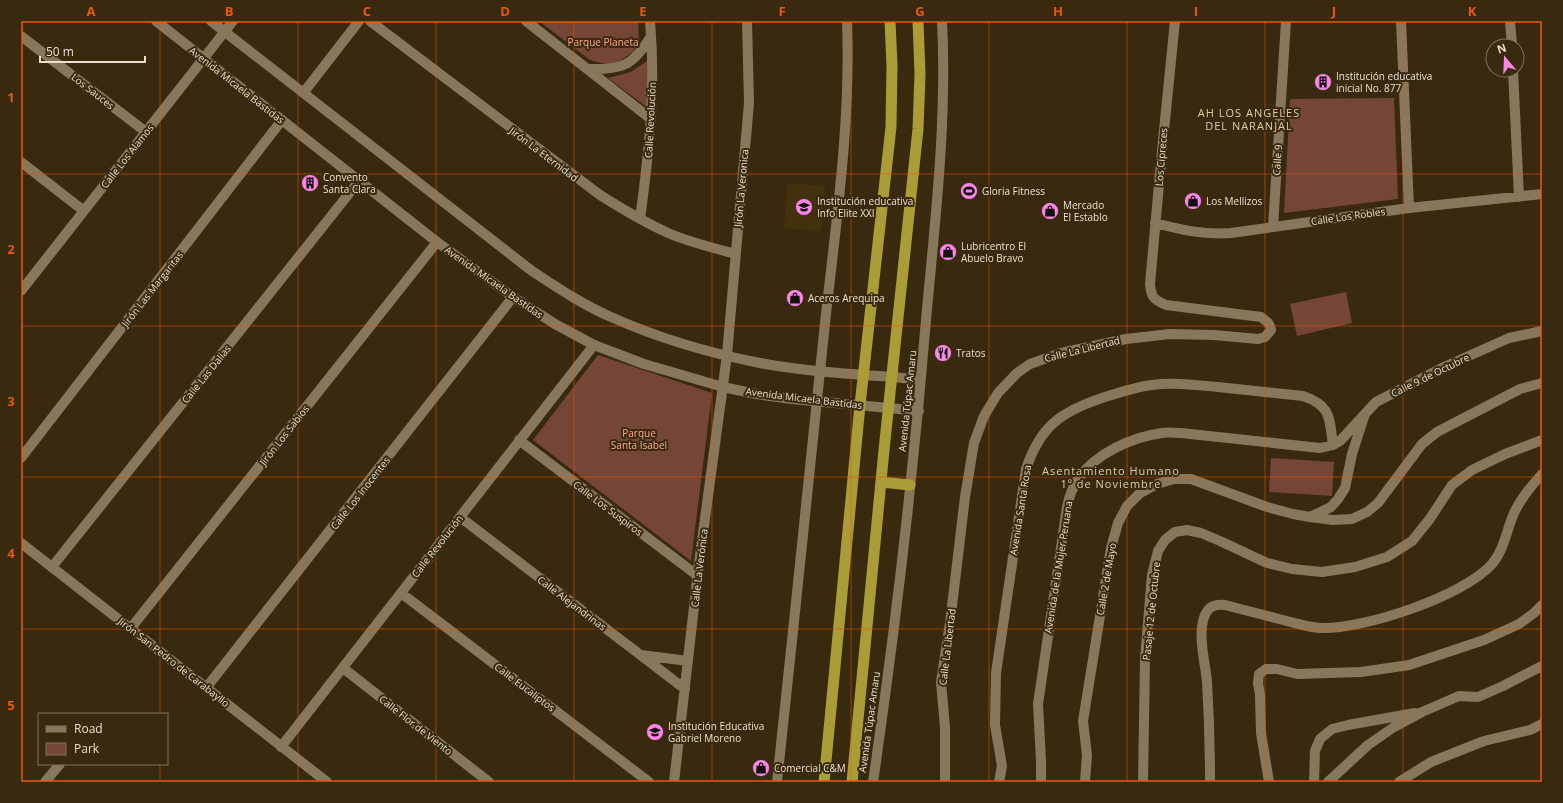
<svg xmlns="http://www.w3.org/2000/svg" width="1563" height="803" font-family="'Open Sans',sans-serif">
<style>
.built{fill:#43310d}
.green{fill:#754636}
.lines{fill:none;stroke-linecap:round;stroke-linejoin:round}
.minor{stroke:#88785b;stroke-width:10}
.tertiary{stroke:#88785b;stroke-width:10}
.trunk{stroke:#aa9d37;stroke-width:11}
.grid{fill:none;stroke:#e8590c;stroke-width:1;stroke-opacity:0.55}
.labels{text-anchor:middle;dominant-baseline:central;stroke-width:4;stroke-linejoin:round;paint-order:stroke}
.park-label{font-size:10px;fill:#feaa8f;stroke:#392a0f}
.poi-label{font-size:10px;fill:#e9e0d0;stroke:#392a0f;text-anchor:start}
.street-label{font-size:10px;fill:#e9e0d0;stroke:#392a0f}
.neighbourhood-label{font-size:11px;letter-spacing:1px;fill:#ddcbab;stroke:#392a0f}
.neatline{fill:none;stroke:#e8590c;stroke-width:1.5}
.grid-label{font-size:13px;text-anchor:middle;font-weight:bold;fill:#e8590c}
</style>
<rect width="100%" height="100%" fill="#392a0f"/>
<path class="built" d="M 787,183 L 825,186 L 821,231 L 784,228 Z"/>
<path class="green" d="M 539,21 L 638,21 L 639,42 L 633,52 L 618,62 L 605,64 L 590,60 Z
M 647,61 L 648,108 L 608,78 L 631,72 Z
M 1394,98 L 1398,199 L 1284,213 L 1290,99 Z
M 1346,292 L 1352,323 L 1297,336 L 1290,304 Z
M 598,355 L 712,393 L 691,561 L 533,440 Z
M 1271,458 L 1334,462 L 1332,496 L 1269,492 Z"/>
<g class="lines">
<path class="minor" d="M 370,21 L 600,195 C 622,209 644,222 668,233 C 689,242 713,248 736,254
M 526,21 L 651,119
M 1401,21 L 1409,208
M 1510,21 L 1512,46
M 21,36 L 146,132
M 588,69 C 622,70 633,66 651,36
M 1513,70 L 1519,197
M 304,92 L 359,21
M 21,162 L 84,211
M 640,219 C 649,153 656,88 650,21
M 1155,223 C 1182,230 1203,235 1231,233 L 1409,208 L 1542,194
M 1273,227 L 1286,21
M 21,291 L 233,21
M 893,377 L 921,380
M 889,408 L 919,411
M 519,440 L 698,576
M 21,458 L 282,120
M 460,517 L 685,689
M 1310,517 L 1333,520 L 1352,519 L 1367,512 L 1378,503 L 1422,444 L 1437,432 L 1520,389 L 1542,383
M 21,543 L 327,782
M 52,567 L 359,181
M 401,593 L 649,782
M 131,628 L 437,242
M 641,655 L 688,661
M 343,668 L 489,782
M 206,688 L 513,297
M 281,747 L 594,345
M 45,782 L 60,764
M 674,782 L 699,563 L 727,355 L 749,103 L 747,21
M 777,782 C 793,629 810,476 825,323 C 836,223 851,122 847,21
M 873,782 C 896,625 914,467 927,309 C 936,213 947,117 942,21
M 945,782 L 945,727 L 941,682 L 950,623 L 965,497 L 974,443 L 984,416 L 998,393 L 1017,373 L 1030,364 L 1061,353 L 1126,339 L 1170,334 L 1214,335 L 1258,339 L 1265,337 L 1271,330 C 1270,323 1266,321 1261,317 L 1166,305 C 1154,300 1151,297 1150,284 L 1163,140 L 1175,21
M 999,782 L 1002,766 L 995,725 L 996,673 L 1026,469 C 1040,427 1060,412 1102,398 C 1118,393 1135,387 1152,385 C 1174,382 1196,385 1218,387 C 1247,390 1275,393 1303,396 C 1332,406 1329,418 1333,445
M 1041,782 L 1041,761 L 1038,704 L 1067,507 C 1069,497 1072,488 1078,479 C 1096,453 1132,437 1162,433 C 1168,432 1175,433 1181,433 L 1320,448 L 1333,445 L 1340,441 L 1376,402 L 1444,367 L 1509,338 L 1542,331
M 1085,782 L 1087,755 L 1083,721 L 1111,548 L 1118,523 L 1127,506 L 1140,493 L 1157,484 L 1174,479 L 1191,479 L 1267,507 L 1293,514 L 1310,517 L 1331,507 L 1338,499 L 1345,488 L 1352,454 L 1364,417
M 1143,782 L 1145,659 L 1152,575 L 1158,551 L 1165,540 L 1175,532 L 1187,530 L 1201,533 L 1220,541 L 1267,563 L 1292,569 L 1322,572 L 1355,567 L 1387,557 L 1412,541 L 1429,520 L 1452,485 L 1472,470 L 1505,454 L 1542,440
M 1210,782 C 1210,748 1209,715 1207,681 C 1205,662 1197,633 1205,615 C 1209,606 1215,604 1225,605 C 1244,610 1264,615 1283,620 C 1296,623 1309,628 1322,628 C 1365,629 1464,596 1492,564 C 1505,549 1507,527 1515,511 C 1522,497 1532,485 1542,474
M 1269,782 L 1261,733 L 1260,695 L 1258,683 L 1259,674 L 1266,669 L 1277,669 L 1297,674 L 1361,672 L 1409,665 L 1484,640 L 1519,624 L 1534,613 L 1542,605
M 1314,782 L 1315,751 L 1320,739 L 1332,729 L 1348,725 L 1415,713
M 1328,782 L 1368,745 L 1394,727 L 1422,712 L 1459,696 L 1478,697 L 1503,686 L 1542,666
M 1399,782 L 1431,762 L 1484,741 L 1530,730 L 1542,724"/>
<path class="tertiary" d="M 156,21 L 437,242 L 513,297 L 555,324 L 594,345 L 644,364 L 723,387 L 756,394 L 792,399 L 889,408
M 211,21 L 532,271 C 558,288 583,305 611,317 C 658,338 709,353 760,363 C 803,371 849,374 893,377"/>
<path class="trunk" d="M 881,482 L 910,485
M 824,782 L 860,405 L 891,127 L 892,65 L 890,21
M 852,782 L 884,450 L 918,129 L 920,74 L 918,21"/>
</g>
<path class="grid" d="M 160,21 L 160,714M 298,21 L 298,782M 436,21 L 436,782M 574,21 L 574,782M 712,21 L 712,782M 851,21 L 851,782M 989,21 L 989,782M 1127,21 L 1127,782M 1265,21 L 1265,782M 1403,21 L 1403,782M 21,174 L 1542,174M 21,326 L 1542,326M 21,477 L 1542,477M 21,629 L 1542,629M 160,764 L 160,782"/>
<defs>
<g id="building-disc" transform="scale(0.9)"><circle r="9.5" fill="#fb86e5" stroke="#392a0f"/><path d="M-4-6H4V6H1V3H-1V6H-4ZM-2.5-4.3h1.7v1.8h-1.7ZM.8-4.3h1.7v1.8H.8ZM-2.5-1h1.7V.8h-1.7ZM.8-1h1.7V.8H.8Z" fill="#111"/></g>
<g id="stadium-disc" transform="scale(0.9)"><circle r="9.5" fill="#fb86e5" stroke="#392a0f"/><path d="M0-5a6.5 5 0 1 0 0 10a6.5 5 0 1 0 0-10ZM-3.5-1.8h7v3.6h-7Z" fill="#111"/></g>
<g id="shop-disc" transform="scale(0.9)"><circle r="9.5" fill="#fb86e5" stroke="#392a0f"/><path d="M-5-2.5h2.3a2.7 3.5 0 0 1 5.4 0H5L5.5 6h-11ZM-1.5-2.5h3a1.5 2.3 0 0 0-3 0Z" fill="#111"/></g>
<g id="school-disc" transform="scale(0.9)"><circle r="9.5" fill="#fb86e5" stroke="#392a0f"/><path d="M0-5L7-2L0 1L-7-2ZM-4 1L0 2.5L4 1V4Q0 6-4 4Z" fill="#111"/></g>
<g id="restaurant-disc" transform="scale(0.9)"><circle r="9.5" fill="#fb86e5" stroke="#392a0f"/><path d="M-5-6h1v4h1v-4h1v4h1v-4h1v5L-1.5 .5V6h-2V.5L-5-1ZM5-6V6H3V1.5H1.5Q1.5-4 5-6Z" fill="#111"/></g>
</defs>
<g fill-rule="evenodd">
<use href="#building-disc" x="1323" y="82"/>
<use href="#building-disc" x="310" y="183"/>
<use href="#stadium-disc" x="969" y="191"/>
<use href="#shop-disc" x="1193" y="201"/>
<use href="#school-disc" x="804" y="207"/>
<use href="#shop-disc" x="1050" y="211"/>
<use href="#shop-disc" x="948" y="252"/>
<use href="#shop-disc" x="795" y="298"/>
<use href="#restaurant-disc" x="943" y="353"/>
<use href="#school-disc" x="655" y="732"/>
<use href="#shop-disc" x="761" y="768"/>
</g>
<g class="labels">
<g class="park-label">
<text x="603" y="42">Parque Planeta</text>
<text x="639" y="433">Parque<tspan x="639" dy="12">Santa Isabel</tspan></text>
</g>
<g class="poi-label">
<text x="1336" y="76">Institución educativa<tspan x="1336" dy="12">inicial No. 877</tspan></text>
<text x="323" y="177">Convento<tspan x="323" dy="12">Santa Clara</tspan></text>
<text x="982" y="191">Gloria Fitness</text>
<text x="817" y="201">Institución educativa<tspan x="817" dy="12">Info Elite XXI</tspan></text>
<text x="1206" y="201">Los Mellizos</text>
<text x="1063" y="205">Mercado<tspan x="1063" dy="12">El Establo</tspan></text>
<text x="961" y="246">Lubricentro El<tspan x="961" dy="12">Abuelo Bravo</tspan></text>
<text x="808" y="298">Aceros Arequipa</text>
<text x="956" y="353">Tratos</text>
<text x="668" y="726">Institución Educativa<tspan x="668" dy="12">Gabriel Moreno</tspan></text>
<text x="774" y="768">Comercial C&amp;M</text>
</g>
<g class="street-label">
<text transform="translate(237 85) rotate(38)">Avenida Micaela Bastidas</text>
<text transform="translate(93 91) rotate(38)">Los Sauces</text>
<text transform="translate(650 120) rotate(-87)">Calle Revolución</text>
<text transform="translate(544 154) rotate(37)">Jirón La Eternidad</text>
<text transform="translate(127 156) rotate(-52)">Calle Los Alamos</text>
<text transform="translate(1161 157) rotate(-85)">Los Cipreces</text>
<text transform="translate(1277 160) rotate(-86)">Calle 9</text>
<text transform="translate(741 188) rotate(-85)">Jirón La Veronica</text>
<text transform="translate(1348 216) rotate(-8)">Calle Los Robles</text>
<text transform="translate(494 282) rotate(35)">Avenida Micaela Bastidas</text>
<text transform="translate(152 289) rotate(-52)">Jirón Las Margaritas</text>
<text transform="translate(1082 349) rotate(-14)">Calle La Libertad</text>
<text transform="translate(206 374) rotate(-51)">Calle Las Dalias</text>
<text transform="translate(1430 375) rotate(-26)">Calle 9 de Octubre</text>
<text transform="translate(804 398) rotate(7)">Avenida Micaela Bastidas</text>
<text transform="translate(907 401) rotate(-84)">Avenida Túpac Amaru</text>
<text transform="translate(284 435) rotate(-52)">Jirón Los Sabios</text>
<text transform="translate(360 493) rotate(-52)">Calle Los Inocentes</text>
<text transform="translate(608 508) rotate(37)">Calle Los Suspiros</text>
<text transform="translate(1020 510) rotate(-81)">Avenida Santa Rosa</text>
<text transform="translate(437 546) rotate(-52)">Calle Revolución</text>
<text transform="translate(1058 567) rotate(-81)">Avenida de la Mujer Peruana</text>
<text transform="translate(699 568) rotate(-83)">Calle La Verónica</text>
<text transform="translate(1106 579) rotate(-80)">Calle 2 de Mayo</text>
<text transform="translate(572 603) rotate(37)">Calle Alejandrinas</text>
<text transform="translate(1151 611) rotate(-84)">Pasaje 12 de Octubre</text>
<text transform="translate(947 647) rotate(-83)">Calle La Libertad</text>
<text transform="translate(174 662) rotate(38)">Jirón San Pedro de Carabayllo</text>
<text transform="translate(525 687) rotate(37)">Calle Eucaliptos</text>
<text transform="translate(869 722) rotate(-82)">Avenida Túpac Amaru</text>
<text transform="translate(416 725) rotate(38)">Calle Flor de Viento</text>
</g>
<g class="neighbourhood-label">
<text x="1249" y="112">AH LOS ANGELES<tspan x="1249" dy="13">DEL NARANJAL</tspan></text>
<text x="1111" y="470">Asentamiento Humano<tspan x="1111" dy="13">1º de Noviembre</tspan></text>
</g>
</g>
<rect width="1563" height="803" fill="none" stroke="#392a0f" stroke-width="44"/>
<rect x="38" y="713" width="130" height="52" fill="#392a0f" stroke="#7f735c"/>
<rect x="46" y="726" width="20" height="6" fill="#88785b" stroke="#7f735c"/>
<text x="74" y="733" font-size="12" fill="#e9e0d0">Road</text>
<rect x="46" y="743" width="20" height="12" fill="#754636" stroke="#7f735c"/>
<text x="74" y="753" font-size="12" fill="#e9e0d0">Park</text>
<g transform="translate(1505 58) rotate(341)"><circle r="19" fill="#392a0f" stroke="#7f735c"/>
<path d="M0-3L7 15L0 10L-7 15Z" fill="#fb86e5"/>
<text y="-6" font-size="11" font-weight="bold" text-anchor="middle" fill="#e9e0d0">N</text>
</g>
<path d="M40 56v6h105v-6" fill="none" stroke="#e9e0d0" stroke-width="2"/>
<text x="46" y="56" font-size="12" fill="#e9e0d0" stroke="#392a0f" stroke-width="3" paint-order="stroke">50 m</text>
<rect x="22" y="22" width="1519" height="759" class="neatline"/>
<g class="grid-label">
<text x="91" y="16">A</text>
<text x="229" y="16">B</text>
<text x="367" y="16">C</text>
<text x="505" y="16">D</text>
<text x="643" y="16">E</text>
<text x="782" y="16">F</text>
<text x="920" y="16">G</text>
<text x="1058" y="16">H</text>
<text x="1196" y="16">I</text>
<text x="1334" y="16">J</text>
<text x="1472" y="16">K</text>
<text x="11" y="102">1</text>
<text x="11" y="254">2</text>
<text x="11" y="406">3</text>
<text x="11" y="558">4</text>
<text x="11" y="710">5</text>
</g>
</svg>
